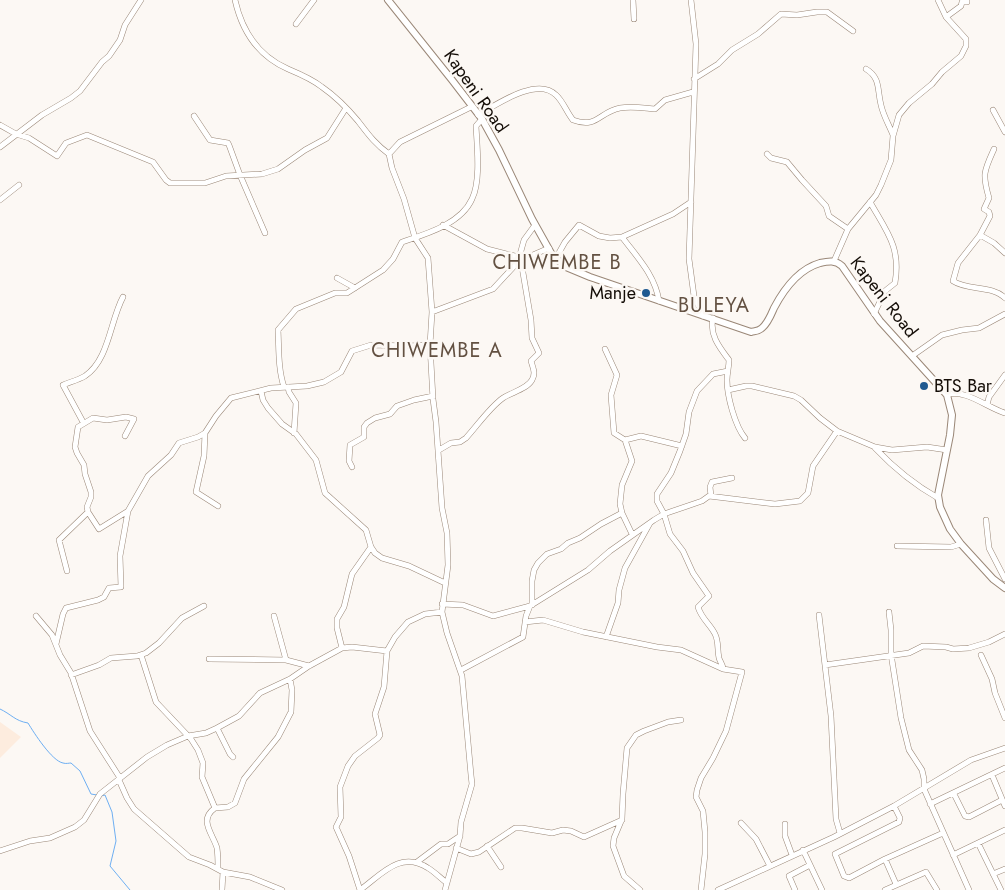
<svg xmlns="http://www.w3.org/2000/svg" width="1005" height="890" font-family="Jost,sans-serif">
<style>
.built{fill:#fdecde}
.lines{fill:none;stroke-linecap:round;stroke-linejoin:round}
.stream{stroke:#6eaff2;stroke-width:1}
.minor-casing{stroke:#9a8777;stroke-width:6}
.major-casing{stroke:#9a8777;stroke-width:8}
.minor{stroke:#fff;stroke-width:5}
.major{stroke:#fff;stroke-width:6}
.poi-dot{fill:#1f5990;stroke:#fcf8f4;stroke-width:2}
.labels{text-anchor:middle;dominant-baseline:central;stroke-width:5;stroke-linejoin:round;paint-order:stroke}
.street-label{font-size:18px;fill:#140d07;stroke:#fcf8f4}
.poi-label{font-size:18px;fill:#140d07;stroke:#fcf8f4;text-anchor:end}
.quarter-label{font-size:20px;letter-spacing:1px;fill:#635142;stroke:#fcf8f4}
</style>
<rect width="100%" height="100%" fill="#fcf8f4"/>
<path class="built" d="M 0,722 L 21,737 L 0,758 Z"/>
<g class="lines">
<path class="stream" d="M 0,709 C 11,714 15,721 28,723 C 34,733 52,761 63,763 C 66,764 69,763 71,763 L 80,771 L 91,794 L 97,795
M 101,796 L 105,795 L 112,812 L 116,841 L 110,866 L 130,890"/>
<g class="minor-casing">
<path id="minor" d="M 235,0 C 242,31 258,56 288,69 C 300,74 312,79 322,87 C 335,96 348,109 358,121 C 368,134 375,144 389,154
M 633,0 L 634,19
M 691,0 L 696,44 L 689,259 L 694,296 L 703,316
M 946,17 L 961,6 L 962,2 L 967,2 L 967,0
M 296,24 L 314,0
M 866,69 C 881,78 877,90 881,105 C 883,115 889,125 893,135
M 694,79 L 718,64 L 732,50 L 758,34 L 781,14 L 797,15 L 817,12 L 827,12 L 853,31
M 993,110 L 1005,132
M 478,115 C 496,105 537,76 556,95 C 563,101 567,113 573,120 C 597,129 599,112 620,108 C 632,106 643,108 655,109 L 665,100 L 693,92
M 194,116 L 210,140 L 228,143 L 229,145 L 240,175 L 265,233
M 0,125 L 16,134 L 29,138 L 57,156 L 66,143 L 87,135 L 153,162 L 166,180 L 170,183 L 205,183 L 226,176 L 262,174 L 278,169 L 305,150 L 327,138 L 346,108
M 0,147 L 42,115 L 71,98 L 80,91 L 102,62 L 109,56 L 120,40 L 125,25 L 141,0
M 994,149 C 984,171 982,174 989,198 L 984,209 L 989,212 L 990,216 L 980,235 L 958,263 L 953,281 C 968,291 992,285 1005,298
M 767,154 L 771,158 L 787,162 L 802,180 L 826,206 L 829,216 L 848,229
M 0,200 L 19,185
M 870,202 C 887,232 901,247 895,283 L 885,291 L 874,314
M 443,225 L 487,249 L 519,257
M 980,235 L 994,243 L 1005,253
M 622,237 C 637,257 655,275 659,301
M 519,258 L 524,240 L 535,225
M 556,258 L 565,242 L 579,225 L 599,236 L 610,238 L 622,237 L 673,214 L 691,202
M 834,261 L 848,229 L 876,195 L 881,185 L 891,160 L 893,136 L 899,115 L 909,103 L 932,84 L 942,72 L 961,56 L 966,46 L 966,39 L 946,17 L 938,0
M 337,278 L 355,288
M 432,312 L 493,289 L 519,261 L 549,248
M 713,318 C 709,335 720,348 729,360 C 729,367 727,373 727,380 C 727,396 735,426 745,438
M 605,349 L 617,375 L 611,395 L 614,433 L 625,440 L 641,436 L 682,446
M 912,356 L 942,335 L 962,330 L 979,328 L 1005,314
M 284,387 C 278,369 279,349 278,330 L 296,309 L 335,293 L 347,293 L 383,270 L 393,259 L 402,242 C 426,234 461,224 472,199 C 481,181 477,146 476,126 L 482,119
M 288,387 L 289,392 L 296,403 L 294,433
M 728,390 L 746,386 L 752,386 L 794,396 L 801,400 L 820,418 L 837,431 L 875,447 L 892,450 L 927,447 L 947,450
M 261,391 L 263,400 L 268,408 L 282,424 L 296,434 L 316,460 L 325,493 L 366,530 L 371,547 L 375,553 L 382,558 L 409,566 L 445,583
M 947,395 C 964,388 988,408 1005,413
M 987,405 L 989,397 L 1005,375
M 83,422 L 63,385 C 70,382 78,380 85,376 C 109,360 110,321 123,297
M 205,433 L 204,456 L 196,492 L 218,506
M 625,440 L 632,461 L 622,485 L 620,504 L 622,513 L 632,534
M 875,448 C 894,468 913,484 938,498
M 439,450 L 451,443 L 460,442 L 466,438 C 477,426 490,407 503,398 C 512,392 527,389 532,380 C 536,373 533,368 531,361 L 539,353 L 532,338 L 531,320 L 521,261
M 352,467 L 349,461 L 350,445 L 364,437 L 364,427 L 367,423 L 375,418 L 390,414 L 397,406 L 414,400 L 433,396
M 711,496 L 710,487 L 712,482 L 732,478
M 88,512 L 99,529 L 128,511 L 148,476 L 171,455 L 179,443 L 198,437 L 205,433 L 216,416 L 231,398 L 271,388 L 307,386 L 324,382 L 341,372 L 352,351 L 371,345 L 408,346 L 430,345
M 986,520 L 989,548 L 1005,579
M 897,546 L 951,547 L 961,544
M 67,571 L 59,540 L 88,512 L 87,507 L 91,497 L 91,492 L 85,474 L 84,465 L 77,453 L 75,447 L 78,427 L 93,418 L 107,420 L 126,417 L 134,419 L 125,436
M 442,604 L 463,605 L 493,616 L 530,606 L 588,570 L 610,551 L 654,520 L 664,514 L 702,501 L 709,496 L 775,504 L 800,501 L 808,493 L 813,466 L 837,431
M 532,605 L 532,581 L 534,570 L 538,563 L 547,554 L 561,549 L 568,543 L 580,538 L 601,524 L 622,513
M 442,612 L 425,614 L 408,622 L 395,637 L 387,651 L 384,687 L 375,714 L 380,735 L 378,738 L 355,756 L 348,766 L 340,787 L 341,817 L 336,827 L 349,856 L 360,890 C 381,875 400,850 428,868 C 435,872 440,878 447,883
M 889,612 L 891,630 L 891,654 L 901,718 L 909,750 L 922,770 L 924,779 L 924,789 L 969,890
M 819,615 L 831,716 L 836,819 L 840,833
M 36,616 L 52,635 L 60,655 L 71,673 L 90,731 L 120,778
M 274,616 L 286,660
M 525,622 L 543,620 L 583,632 L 657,647 L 681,650 L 723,669 L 742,672 L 726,731 L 713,758 L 701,778 L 697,790 L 696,797 L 703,811 L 705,832 L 705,854 L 701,890
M 606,637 L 618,603 L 619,590 L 625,568 L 650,523
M 56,644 L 63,614 L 66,608 L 98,600 L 104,597 L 109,588 L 121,587 L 120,556 L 128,511
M 342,648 L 337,628 L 337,619 L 344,607 L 352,574 L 371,547
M 141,655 L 156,702 L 191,739 L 198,750 L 203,763 L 202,777 L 215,808
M 981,655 L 992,679 L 995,693 L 1005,718
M 209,659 L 286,660 L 309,666
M 825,665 L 909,653 L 923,646 L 946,647 L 953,649 L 969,648 L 989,642 L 1005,634
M 723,669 C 723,664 720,662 719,658 C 717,649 719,642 715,634 C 710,624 701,618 698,607 L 709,596 L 693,573 L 683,551 L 670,534 L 664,514 L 657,501 L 657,494 L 671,473 L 680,451 L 686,434 L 689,412 L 697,391 L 713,374 L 728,371
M 461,670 L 523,637 L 526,616 L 530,606
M 71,675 L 99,665 L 111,658 L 137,656 L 146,653 L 159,643 L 182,618 L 204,606
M 217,728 L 230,754 L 233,757
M 992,775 L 1005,806
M 119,780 L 127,798 L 134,809 L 189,857 L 210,865 L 223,872 L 250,877 L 282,890
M 954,794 L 965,816 L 969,817 L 1002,800
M 930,804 L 1005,768
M 894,806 L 900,818 L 899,822 L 835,854 L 844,876 L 849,878 L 885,859 L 943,833
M 741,823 L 756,839 L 770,866
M 785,824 L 785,836 L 792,855
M 978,843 L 1001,890
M 487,846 L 501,867
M 456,848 L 471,854 L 479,852 L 515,828 L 522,828 L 552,833 L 563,830 L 571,831 L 584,837 L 622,820
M 803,850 L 822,890
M 0,851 L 30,841 L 50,838 L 75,827 L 84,820 L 100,794 L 147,757 L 167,745 L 188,736 L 206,733 L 217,728 L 239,716 L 260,693 L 290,679 L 309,666 L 342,648 L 352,647 L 387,651
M 953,855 L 1005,830
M 885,859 L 896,884
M 417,862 L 441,844 L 448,844 L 460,836
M 218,869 C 218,862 218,855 217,848 C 213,834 198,820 215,808 L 228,807 L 235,803 L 244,779 L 278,737 L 291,712 L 292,690 L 290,679
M 993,874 L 1005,869
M 222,890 L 223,872
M 445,890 L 460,836 L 461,822 L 472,784 L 471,775 L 462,676 L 447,633 L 442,612 L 448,565 L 447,533 L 442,508 L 436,422 L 433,399 L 430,345 L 432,312 L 428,258 L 415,238 L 404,199 L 392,168 L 389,154 L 400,142 L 471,107
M 640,890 L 624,876 L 613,846 L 614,838 L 622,819 L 623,794 L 627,748 L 636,735 L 644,731 L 668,722 L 681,720
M 718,890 L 834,837 L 894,806 L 971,760 L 1005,748
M 795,890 L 789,876 L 810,865
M 885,890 L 926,872 L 937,890"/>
</g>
<g class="major-casing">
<path id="major" d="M 388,0 L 452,80 L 482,119 L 499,150 L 532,219 L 551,253 L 560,262 L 566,267 L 590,277 L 751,332 C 755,331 759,331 762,328 C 768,323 771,315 774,308 C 784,289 799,269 820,263 C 829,261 835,260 842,266 L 880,321 L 947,395 L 952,415 L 950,435 L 938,495 L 940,507 L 950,529 L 961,544 L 993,579 L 1005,588"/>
</g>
<use href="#minor" class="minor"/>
<use href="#major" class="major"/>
</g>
<g class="poi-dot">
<circle cx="646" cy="293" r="5"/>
<circle cx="924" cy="386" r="5"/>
</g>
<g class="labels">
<g class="street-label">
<text transform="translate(476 91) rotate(55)">Kapeni Road</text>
<text transform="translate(884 297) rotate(52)">Kapeni Road</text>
</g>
<g class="poi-label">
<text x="636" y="293">Manje</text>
<text x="934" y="386" text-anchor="start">BTS Bar</text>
</g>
<g class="quarter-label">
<text x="557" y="262">CHIWEMBE B</text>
<text x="714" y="305">BULEYA</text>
<text x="437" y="350">CHIWEMBE A</text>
</g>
</g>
</svg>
